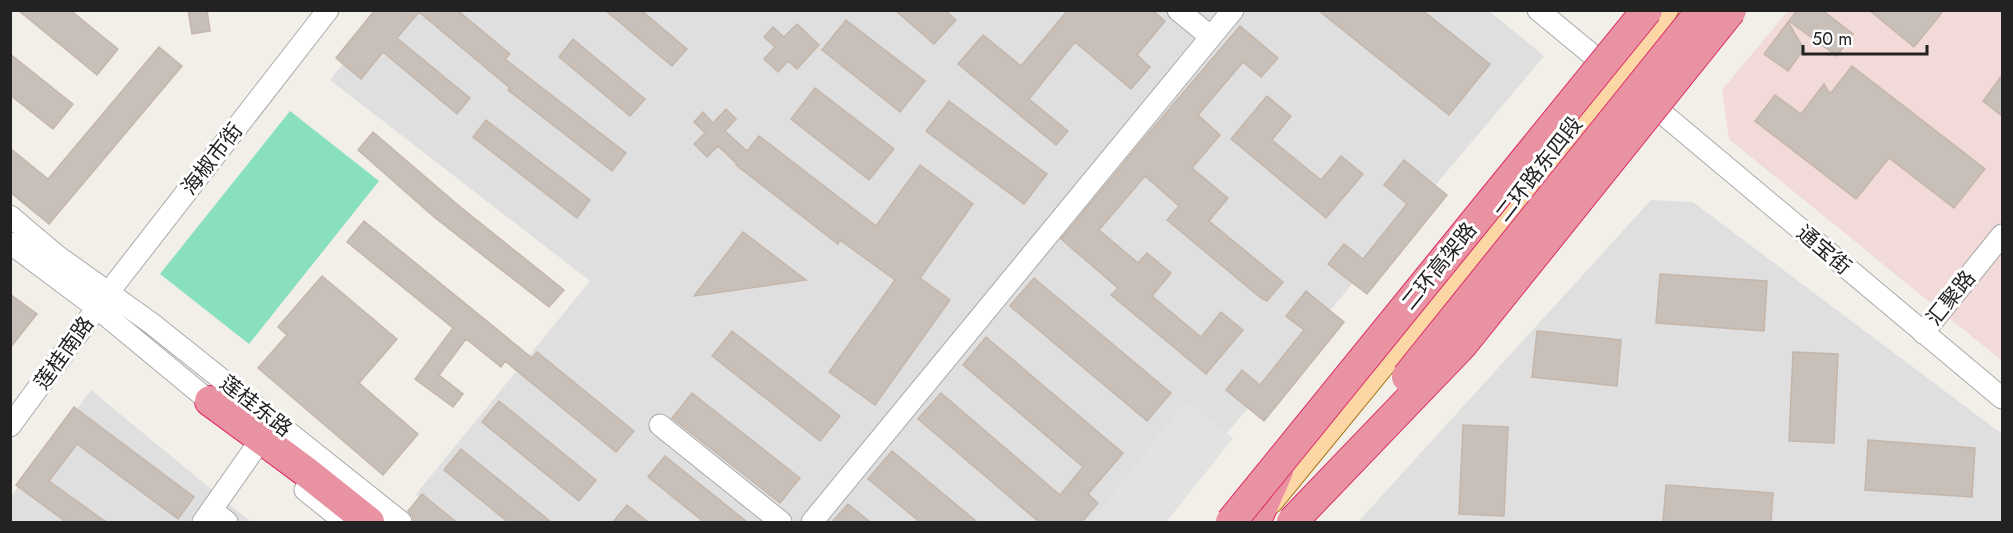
<svg xmlns="http://www.w3.org/2000/svg" width="2013" height="533" font-family="Jost,'Noto Sans SC',sans-serif">
<style>
.residential{fill:#e0dfdf}
.commercial{fill:#f2dad9}
.pitch{fill:#88e0be}
.parking{fill:#e2e2e2}
.building{fill:#c7bfb8;stroke:#c4b6ab;stroke-width:1.5}
.lines{fill:none;stroke-linecap:round;stroke-linejoin:round}
.minor-casing{stroke:#a9a9a9;stroke-width:23}
.major-casing{stroke:#a06b00;stroke-width:28}
.highway-casing{stroke:#dc2a67;stroke-width:32}
.minor{stroke:#fff;stroke-width:21}
.major{stroke:#fcd6a4;stroke-width:26}
.highway{stroke:#e892a2;stroke-width:30}
.highway-bridge-casing{stroke:#dc2a67;stroke-width:32;stroke-linecap:butt}
.highway-bridge{stroke:#e892a2;stroke-width:30}
.labels{text-anchor:middle;dominant-baseline:central;stroke-width:6;stroke-linejoin:round;paint-order:stroke}
.street-label{font-size:21px;fill:#222;stroke:#fff}
</style>
<rect width="100%" height="100%" fill="#f2efe9"/>
<path class="residential" d="M 386,10 L 1488,10 L 1544,56 L 1152,522 L 451,522 L 416,494 L 590,281 L 330,80 Z
M 1651,200 L 1693,202 L 2002,434 L 2002,522 L 1358,522 Z
M 91,390 L 251,522 L 11,522 L 10,498 Z"/>
<path class="commercial" d="M 1788,11 L 2002,11 L 2002,361 L 1729,139 L 1722,90 Z"/>
<path class="pitch" d="M 290,111 L 379,181 L 249,344 L 160,274 Z"/>
<path class="parking" d="M 1186,401 L 1233,438 L 1166,522 L 1090,522 Z"/>
<path class="building" d="M 18,10 L 70,10 L 118,49 L 97,75 Z
M 188,10 L 207,10 L 210,31 L 192,34 Z
M 375,10 L 457,10 L 510,54 L 505,59 L 626,153 L 612,171 L 508,90 L 510,88 L 419,12 L 397,38 L 470,98 L 457,114 L 383,52 L 361,79 L 336,58 Z
M 605,10 L 641,10 L 687,49 L 672,66 Z
M 895,10 L 945,10 L 956,20 L 934,44 Z
M 1068,10 L 1152,10 L 1165,21 L 1137,55 L 1150,67 L 1131,89 L 1075,42 L 1029,99 L 1068,131 L 1056,145 L 958,64 L 983,35 L 1021,66 Z
M 1318,10 L 1422,10 L 1490,64 L 1449,115 Z
M 1797,10 L 1822,10 L 1853,34 L 1837,56 L 1789,21 Z
M 1869,10 L 1944,10 L 1914,47 Z
M 846,20 L 925,81 L 900,112 L 822,50 Z
M 1788,22 L 1804,49 L 1788,71 L 1764,54 Z
M 797,24 L 819,45 L 797,69 L 788,61 L 778,72 L 764,59 L 775,47 L 764,37 L 773,27 L 784,37 Z
M 1240,26 L 1278,58 L 1261,77 L 1243,62 L 1198,115 L 1220,135 L 1192,168 L 1228,198 L 1209,221 L 1283,282 L 1267,301 L 1261,298 L 1167,220 L 1179,206 L 1145,176 L 1099,230 L 1138,263 L 1147,253 L 1171,273 L 1152,296 L 1201,337 L 1221,312 L 1243,330 L 1206,374 L 1111,295 L 1118,288 L 1061,239 L 1142,141 Z
M 573,39 L 645,99 L 630,116 L 559,57 Z
M 159,47 L 182,66 L 49,224 L 10,192 L 10,148 L 48,179 Z
M 10,54 L 73,104 L 53,129 L 10,95 Z
M 1852,66 L 1985,169 L 1954,208 L 1889,158 L 1856,199 L 1755,121 L 1775,95 L 1801,114 L 1824,84 L 1830,94 Z
M 2002,75 L 2002,116 L 1983,101 Z
M 815,88 L 894,149 L 869,180 L 791,119 Z
M 1267,96 L 1291,116 L 1272,140 L 1321,180 L 1341,156 L 1363,174 L 1326,218 L 1231,139 Z
M 949,101 L 1047,174 L 1024,204 L 926,131 Z
M 726,109 L 736,119 L 725,131 L 747,151 L 759,136 L 876,226 L 920,165 L 973,204 L 920,278 L 950,300 L 875,405 L 829,372 L 895,280 L 840,240 L 838,244 L 736,165 L 737,164 L 718,146 L 707,157 L 694,144 L 705,133 L 694,122 L 703,112 L 713,123 Z
M 486,120 L 590,200 L 577,218 L 473,137 Z
M 373,132 L 458,205 L 564,290 L 549,307 L 434,217 L 358,150 Z
M 1404,160 L 1447,195 L 1367,294 L 1328,264 L 1344,244 L 1363,259 L 1407,204 L 1384,185 Z
M 364,221 L 532,358 L 537,352 L 634,431 L 616,452 L 505,361 L 501,367 L 466,339 L 439,375 L 463,394 L 453,407 L 415,379 L 453,328 L 347,242 Z
M 743,232 L 806,280 L 694,296 Z
M 1660,274 L 1767,281 L 1764,331 L 1656,323 Z
M 322,276 L 397,339 L 359,383 L 418,434 L 383,475 L 258,368 L 287,335 L 278,327 Z
M 1034,278 L 1171,393 L 1147,421 L 1010,306 Z
M 1306,291 L 1344,322 L 1264,421 L 1226,390 L 1242,370 L 1260,385 L 1304,330 L 1286,316 Z
M 10,294 L 37,314 L 10,348 Z
M 732,331 L 840,416 L 820,441 L 712,356 Z
M 1537,331 L 1621,340 L 1617,386 L 1532,377 Z
M 986,337 L 1123,453 L 1088,494 L 1098,503 L 1082,522 L 1039,522 L 918,419 L 941,393 L 1060,495 L 1083,467 L 963,365 Z
M 1793,352 L 1838,354 L 1834,443 L 1789,441 Z
M 692,393 L 800,478 L 780,503 L 672,418 Z
M 499,401 L 596,480 L 579,501 L 482,422 Z
M 74,407 L 194,497 L 178,519 L 77,444 L 49,481 L 106,522 L 66,522 L 16,485 Z
M 1463,425 L 1508,427 L 1504,516 L 1459,514 Z
M 1868,440 L 1975,448 L 1972,497 L 1865,490 Z
M 461,449 L 551,522 L 508,522 L 444,470 Z
M 892,451 L 977,522 L 920,522 L 868,479 Z
M 665,456 L 747,522 L 704,522 L 648,477 Z
M 1666,485 L 1773,493 L 1771,522 L 1663,522 Z
M 422,494 L 456,522 L 414,522 L 413,517 L 408,511 Z
M 848,504 L 870,522 L 832,522 Z
M 627,505 L 648,522 L 613,522 Z"/>
<g class="lines">
<g class="minor-casing">
<path id="minor" d="M 1178,10 L 1211,37
M 1538,10 L 1613,72
M 1644,98 L 2002,398
M 10,216 L 56,255 L 151,323 L 401,522
M 10,243 L 97,308 L 219,409
M 1923,333 L 2002,235
M 660,425 L 781,522
M 10,426 L 108,293 L 328,10
M 305,490 L 345,522
M 212,510 L 227,522
M 203,522 L 257,445
M 812,522 L 1233,10"/>
</g>
<g class="major-casing">
<path id="major" d="M 1270,501 L 1465,263 L 1665,10"/>
</g>
<g class="highway-casing">
<path id="highway" d="M 210,401 L 305,471 L 369,522
M 1259,514 L 1278,471"/>
</g>
<use href="#minor" class="minor"/>
<use href="#major" class="major"/>
<use href="#highway" class="highway"/>
<g class="highway-bridge-casing">
<path id="highway-bridge" d="M 1407,377 L 1702,10
M 1231,522 L 1647,10
M 1292,522 L 1462,345 L 1731,10"/>
</g>
<use href="#highway-bridge" class="highway-bridge"/>
</g>
<g class="labels">
<g class="street-label">
<text transform="translate(212 159) rotate(-52)">海椒市街</text>
<text transform="translate(1539 169) rotate(-52)">二环路东四段</text>
<text transform="translate(1824 250) rotate(40)">通宝街</text>
<text transform="translate(1439 266) rotate(-51)">二环高架路</text>
<text transform="translate(1951 298) rotate(-51)">汇聚路</text>
<text transform="translate(64 353) rotate(-54)">莲桂南路</text>
<text transform="translate(256 406) rotate(38)">莲桂东路</text>
</g>
</g>
<rect width="2013" height="533" fill="none" stroke="#222222" stroke-width="24"/>
<path d="M1803 45v9h124v-9" fill="none" stroke="#222222" stroke-width="3"/>
<text x="1812" y="45" font-size="18" fill="#222222" stroke="#ffffff" stroke-width="4.5" paint-order="stroke">50 m</text>
</svg>
